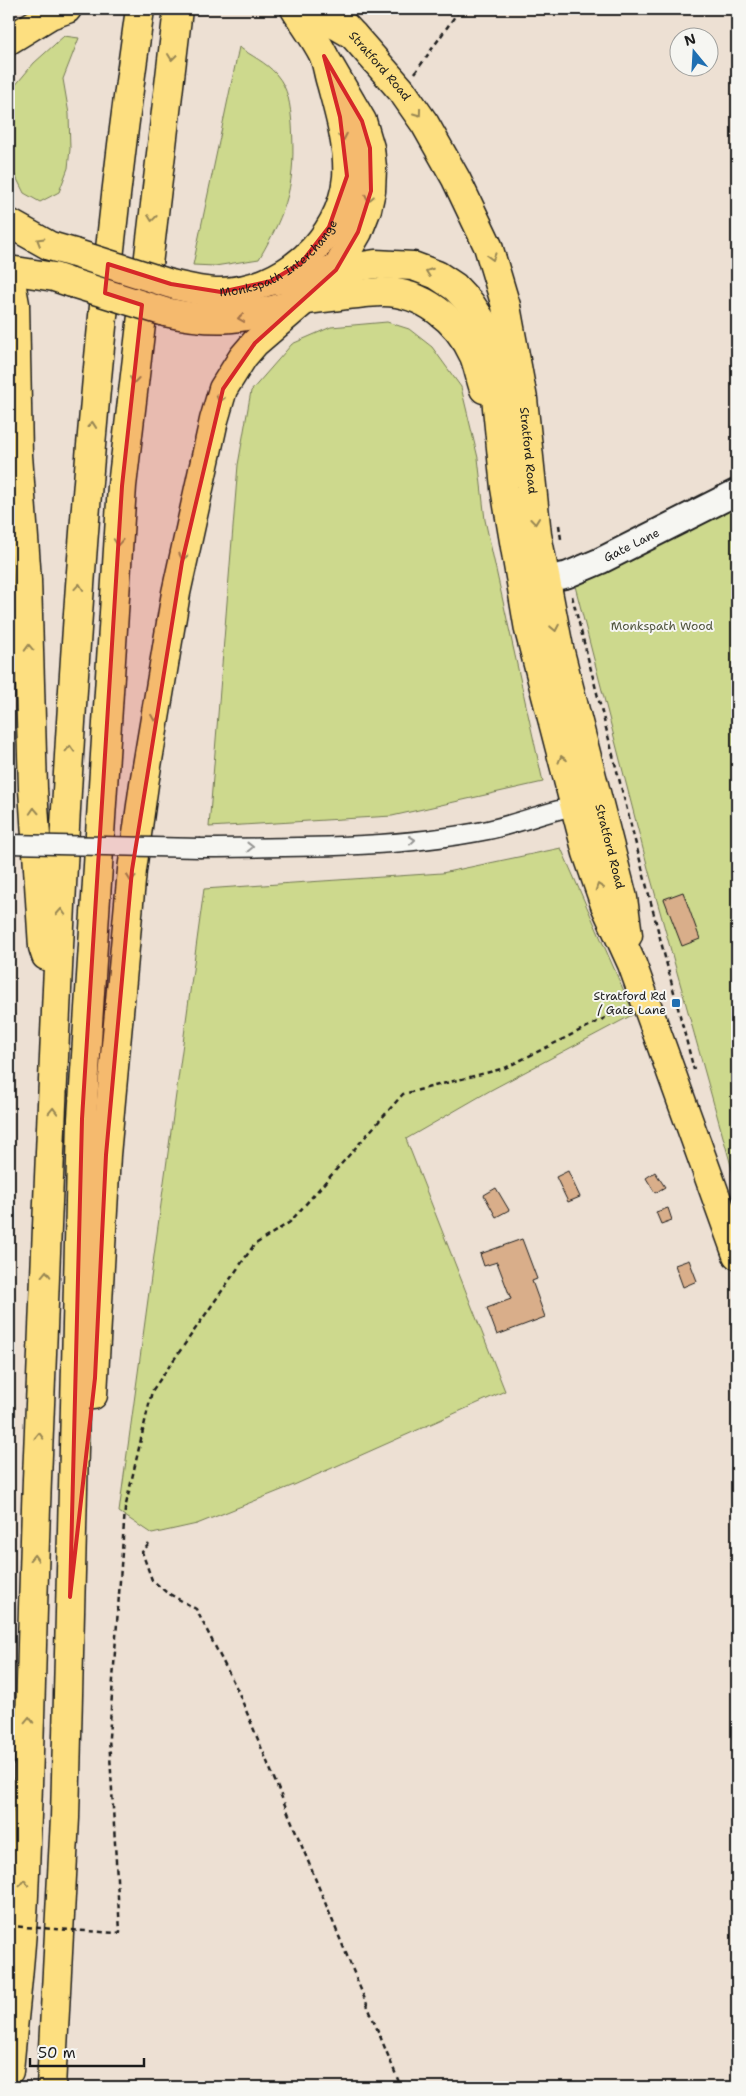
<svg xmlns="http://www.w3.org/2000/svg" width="746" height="2096" font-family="'Shantell Sans',sans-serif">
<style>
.green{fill:#cdd98d;stroke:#747a54}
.building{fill:#d9ae8a;stroke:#1c1c1c}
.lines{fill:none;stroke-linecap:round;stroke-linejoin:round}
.street-casing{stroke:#1c1c1c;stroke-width:21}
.secondary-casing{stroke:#1c1c1c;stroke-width:29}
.primary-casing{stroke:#1c1c1c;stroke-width:31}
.highway-casing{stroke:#1c1c1c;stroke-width:31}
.path{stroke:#1c1c1c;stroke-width:2.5;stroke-dasharray:5 4;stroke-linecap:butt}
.street{stroke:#f6f6f2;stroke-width:18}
.secondary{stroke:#f6f6f2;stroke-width:25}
.primary{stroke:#fddf80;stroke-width:28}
.highway{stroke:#fddf80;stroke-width:28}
.street-bridge-casing{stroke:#1c1c1c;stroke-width:21;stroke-linecap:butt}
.highway-bridge-casing{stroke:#1c1c1c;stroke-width:31;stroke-linecap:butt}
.path-bridge{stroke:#1c1c1c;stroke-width:2.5;stroke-dasharray:5 4;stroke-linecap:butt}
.street-bridge{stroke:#f6f6f2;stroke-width:18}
.highway-bridge{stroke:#fddf80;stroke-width:28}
.oneway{stroke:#988753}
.oneway2{stroke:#949492}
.marked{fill:#d62828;fill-opacity:0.2;stroke:#d62828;stroke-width:4;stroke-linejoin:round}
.poi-dot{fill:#1f6fb2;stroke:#f6f6f2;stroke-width:2}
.labels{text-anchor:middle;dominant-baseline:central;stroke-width:4;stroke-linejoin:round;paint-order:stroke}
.street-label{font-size:12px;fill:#1c1c1c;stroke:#f6f6f2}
.park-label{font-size:12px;fill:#51553e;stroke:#f6f6f2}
.poi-label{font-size:12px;fill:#1c1c1c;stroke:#f6f6f2;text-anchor:end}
</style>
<rect width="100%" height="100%" fill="#ede0d3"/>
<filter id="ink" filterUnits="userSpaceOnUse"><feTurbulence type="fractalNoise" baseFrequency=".02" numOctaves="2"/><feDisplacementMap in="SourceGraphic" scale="10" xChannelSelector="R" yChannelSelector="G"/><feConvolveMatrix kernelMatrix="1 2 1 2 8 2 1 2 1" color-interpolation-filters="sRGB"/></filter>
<g filter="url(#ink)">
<path class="green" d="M 64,36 L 79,38 L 63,79 L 69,114 L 70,149 L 68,168 L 59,192 L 40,202 L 24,193 L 9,163 L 9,93 L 34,63 Z
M 239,47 C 250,55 267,63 276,74 C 289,89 290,105 292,124 C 296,183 288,209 259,259 L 215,266 L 193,265 Z
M 387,322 L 409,329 L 432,347 L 461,387 L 478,458 L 485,520 L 543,782 L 392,816 L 209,827 L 238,465 L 251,391 L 292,344 L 331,327 Z
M 737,503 L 737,1187 L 649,872 L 575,586 Z
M 561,848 L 634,1014 L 491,1090 L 406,1139 L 505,1391 L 294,1485 L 197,1524 L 152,1534 L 119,1512 L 204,889 L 442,873 Z"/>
<path class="building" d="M 683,892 L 700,939 L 682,946 L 664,899 Z
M 568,1171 L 580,1197 L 568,1202 L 556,1177 Z
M 655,1172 L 665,1187 L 655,1193 L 646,1178 Z
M 496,1188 L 509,1210 L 496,1217 L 484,1195 Z
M 668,1208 L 672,1220 L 661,1224 L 656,1212 Z
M 522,1239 L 537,1279 L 532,1281 L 545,1317 L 497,1335 L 487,1308 L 511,1299 L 497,1262 L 484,1266 L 480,1254 Z
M 689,1260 L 697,1281 L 683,1287 L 675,1265 Z"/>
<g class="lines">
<g class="street-casing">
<path id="street" d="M 201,848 C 297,847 394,849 488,830 C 520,823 551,810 583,804"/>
</g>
<g class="secondary-casing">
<g id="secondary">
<path id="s1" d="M 527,583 L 567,575 L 600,561 L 737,492"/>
</g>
</g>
<g class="primary-casing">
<g id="primary">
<path id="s2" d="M 296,9 L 324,18 L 353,35 L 402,91 L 425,124 L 456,179 L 488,246 L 506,306 L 523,399 L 537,535 L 559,648 L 623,898 L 628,935"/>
<path d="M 271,281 L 375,264 L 413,266 L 437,275 L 455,287 L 470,303 L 483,323 L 491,347 L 505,488 L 529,630 L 587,853 L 605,905 L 632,964 L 737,1255"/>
<path d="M 305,300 C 330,298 356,293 381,292 C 422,291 458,320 474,356 C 478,366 480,378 484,389"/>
</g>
</g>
<g class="highway-casing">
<g id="highway">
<path d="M 329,9 L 353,35"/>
<path d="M 9,40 L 50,15 L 67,9"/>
<path d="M 9,223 L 50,246 L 74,253"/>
<path d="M 9,270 L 54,277 L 72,283"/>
<path d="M 9,271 L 15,304 L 18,455 L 27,580 L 33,789 L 43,947 L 46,956"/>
<path id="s3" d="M 171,284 C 187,288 203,292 220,292 C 282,291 341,241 347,177 C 349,146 339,113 331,83 C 328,74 327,63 323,54 C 315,38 304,24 295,9"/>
<path d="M 165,312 C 220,324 244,319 297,303"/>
<path d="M 93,1395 L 106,1155 L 132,870 L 144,784 L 176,593 L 214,420 L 223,389 L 243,357 L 255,343 L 305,300 L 336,270 L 358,232 L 367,209 L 371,191 L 372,168 L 370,148 L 362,121 L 324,56"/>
<path d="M 9,2071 C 14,2012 22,1953 24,1895 C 30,1756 32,1618 37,1479 C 57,989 70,496 140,9"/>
<path d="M 51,2087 L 65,1818 L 82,1119 L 122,486 L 178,9"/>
</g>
</g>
<path class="path" d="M 415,73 L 460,9
M 559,525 L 561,539
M 572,596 L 694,1070
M 149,1544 L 142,1552 L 152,1580 L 166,1592 L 196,1609 L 238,1691 L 401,2087
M 117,1933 L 120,1932 L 109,1737 L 125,1509 L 152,1391 L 254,1245 L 290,1222 L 403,1094 L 505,1068 L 627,1007"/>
<use href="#street" class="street"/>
<use href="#secondary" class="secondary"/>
<use href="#primary" class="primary"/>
<use href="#highway" class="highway"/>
<g class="street-bridge-casing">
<path id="street-bridge" d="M 9,844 L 201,848"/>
</g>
<g class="highway-bridge-casing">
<path id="highway-bridge" d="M 74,253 L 171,284
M 72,283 L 165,312"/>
</g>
<path class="path-bridge" d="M 9,1926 L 117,1933"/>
<use href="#street-bridge" class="street-bridge"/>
<use href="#highway-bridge" class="highway-bridge"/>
</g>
<defs><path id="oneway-chevron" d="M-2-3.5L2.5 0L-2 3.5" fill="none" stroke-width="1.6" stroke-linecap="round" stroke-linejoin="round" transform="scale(1.25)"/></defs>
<g class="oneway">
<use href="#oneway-chevron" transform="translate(172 57) rotate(97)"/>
<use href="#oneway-chevron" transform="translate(418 113) rotate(54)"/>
<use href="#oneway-chevron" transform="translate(343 137) rotate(79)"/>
<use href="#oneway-chevron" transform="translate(369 198) rotate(101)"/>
<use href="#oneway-chevron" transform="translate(152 218) rotate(97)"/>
<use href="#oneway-chevron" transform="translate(40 241) rotate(-150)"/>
<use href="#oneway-chevron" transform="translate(492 257) rotate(74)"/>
<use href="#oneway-chevron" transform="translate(429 272) rotate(-160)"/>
<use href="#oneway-chevron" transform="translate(241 318) rotate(172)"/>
<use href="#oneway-chevron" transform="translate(134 380) rotate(97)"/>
<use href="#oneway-chevron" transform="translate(220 399) rotate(106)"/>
<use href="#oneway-chevron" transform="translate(92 425) rotate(-85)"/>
<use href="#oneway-chevron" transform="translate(535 521) rotate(84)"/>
<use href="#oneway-chevron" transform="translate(118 542) rotate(94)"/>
<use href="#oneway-chevron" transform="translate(183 557) rotate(102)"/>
<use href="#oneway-chevron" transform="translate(79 587) rotate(-85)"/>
<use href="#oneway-chevron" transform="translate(555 628) rotate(79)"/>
<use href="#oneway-chevron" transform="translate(29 648) rotate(-92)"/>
<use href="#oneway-chevron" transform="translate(155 718) rotate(99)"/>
<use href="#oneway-chevron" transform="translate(70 749) rotate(-87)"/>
<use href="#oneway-chevron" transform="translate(562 759) rotate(-106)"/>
<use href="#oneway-chevron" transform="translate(34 811) rotate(-93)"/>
<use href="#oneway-chevron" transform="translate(131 878) rotate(95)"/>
<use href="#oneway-chevron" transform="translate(599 887) rotate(-109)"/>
<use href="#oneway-chevron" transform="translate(61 912) rotate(-87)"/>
<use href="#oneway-chevron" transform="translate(53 1111) rotate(-88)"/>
<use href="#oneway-chevron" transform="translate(46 1274) rotate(-88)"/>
<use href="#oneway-chevron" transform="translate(39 1436) rotate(-88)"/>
<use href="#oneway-chevron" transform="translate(34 1558) rotate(-88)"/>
<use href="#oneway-chevron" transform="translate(29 1720) rotate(-88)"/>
<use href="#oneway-chevron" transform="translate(24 1883) rotate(-88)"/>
</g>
<g class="oneway2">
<use href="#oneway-chevron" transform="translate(412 840) rotate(-6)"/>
<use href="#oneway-chevron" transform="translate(250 847) rotate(-1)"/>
</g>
</g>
<path class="marked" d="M 324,56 L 362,121 L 370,148 L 371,191 L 358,232 L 336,270 L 255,343 L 223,389 L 182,562 L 132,870 L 106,1155 L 95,1378 L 70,1597 L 82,1119 L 122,486 L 142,305 L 105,293 L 108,264 L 171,284 L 221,292 L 271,281 L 301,263 L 329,227 L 347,176 L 340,117 Z"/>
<rect class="poi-dot" x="671" y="998" width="10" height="10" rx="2.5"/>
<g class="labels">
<g class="street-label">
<text stroke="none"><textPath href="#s2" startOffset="104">Stratford Road</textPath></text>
<text stroke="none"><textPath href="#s3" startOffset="120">Monkspath Interchange</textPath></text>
<text stroke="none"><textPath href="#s2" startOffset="524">Stratford Road</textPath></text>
<text stroke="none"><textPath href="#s1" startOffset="112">Gate Lane</textPath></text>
<text stroke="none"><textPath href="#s2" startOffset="929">Stratford Road</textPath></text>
</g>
<g class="park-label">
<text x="662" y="626">Monkspath Wood</text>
</g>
<g class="poi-label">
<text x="666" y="996">Stratford Rd<tspan x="666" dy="14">/ Gate Lane</tspan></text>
</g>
</g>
<rect width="746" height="2096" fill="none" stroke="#f6f6f2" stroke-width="30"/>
<rect x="15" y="15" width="716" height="2066" fill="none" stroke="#1c1c1c" stroke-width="2" filter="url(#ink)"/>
<g transform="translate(694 52) rotate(342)"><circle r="24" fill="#f6f6f2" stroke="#9f9f9c"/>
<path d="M0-4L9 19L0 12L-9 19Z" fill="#1f6fb2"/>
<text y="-8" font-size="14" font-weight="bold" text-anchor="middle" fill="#1c1c1c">N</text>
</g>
<path d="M30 2058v8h114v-8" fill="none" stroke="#1c1c1c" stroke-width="2.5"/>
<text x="38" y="2058" font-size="15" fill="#1c1c1c" stroke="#f6f6f2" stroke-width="4" paint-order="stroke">50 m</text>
</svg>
